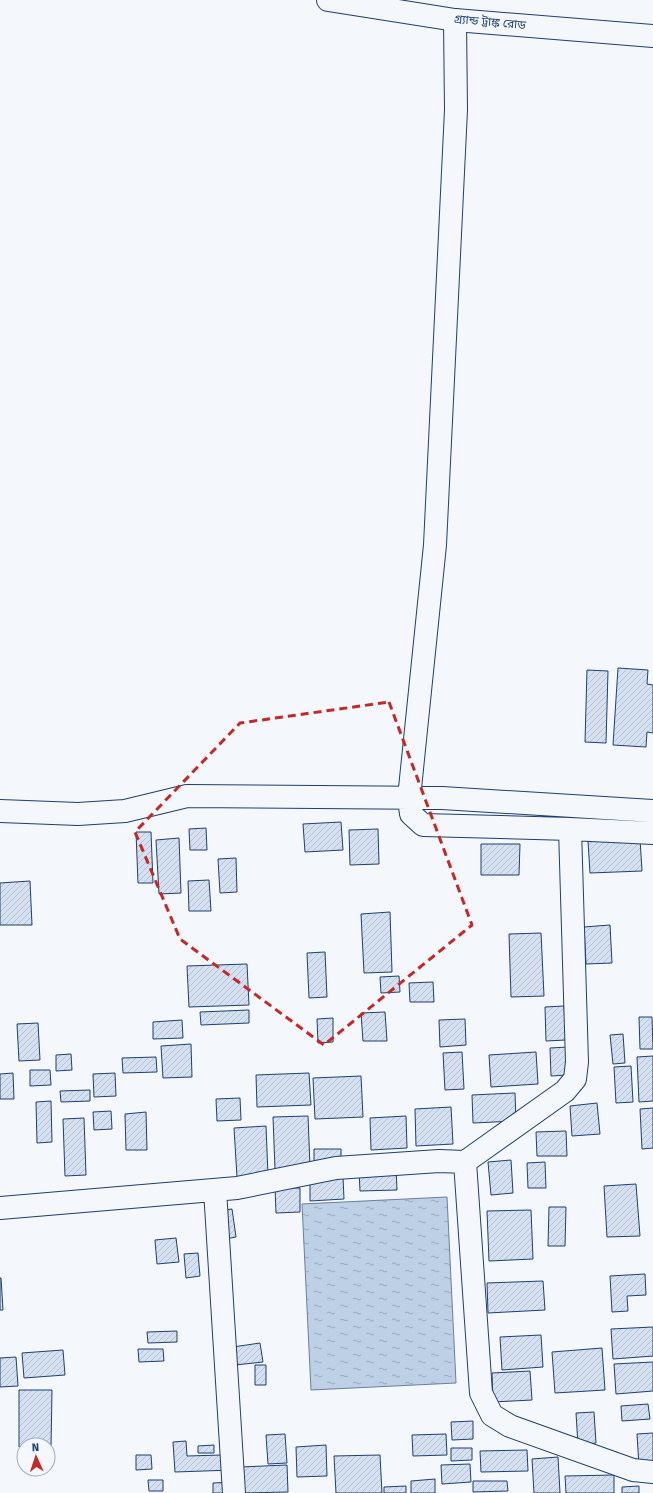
<svg xmlns="http://www.w3.org/2000/svg" width="653" height="1493" font-family="'Fira Sans','Noto Sans Bengali',sans-serif">
<style>
.water{fill:url(#water-ripples);stroke:#687fa3}
.building{fill:url(#building-hatch);stroke:#1d3f73}
.lines{fill:none;stroke-linecap:round;stroke-linejoin:round}
.street-casing{stroke:#1d3f73;stroke-width:24}
.highway-casing{stroke:#1d3f73;stroke-width:24}
.street{stroke:#f4f7fb;stroke-width:22}
.highway{stroke:#f4f7fb;stroke-width:22}
.marked{fill:none;stroke:#c62828;stroke-width:3;stroke-dasharray:8 5;stroke-linejoin:round}
.labels{text-anchor:middle;dominant-baseline:central;stroke-width:3;stroke-linejoin:round;paint-order:stroke}
.street-label{font-size:12px;fill:#1d3f73;stroke:#f4f7fb}
</style>
<defs>
<pattern id="water-ripples" width="26" height="14" patternUnits="userSpaceOnUse"><rect width="26" height="14" fill="#bed0e5"/><path d="M2 4q2-2 4 0t4 0M15 11q2-2 4 0t4 0" fill="none" stroke="#9aaabe"/></pattern>
<pattern id="building-hatch" width="6" height="6" patternUnits="userSpaceOnUse"><rect width="6" height="6" fill="#d5e0f0"/><path d="M-1 1l2-2M0 6l6-6M5 7l2-2" fill="none" stroke="#b6c1d1"/></pattern>
</defs>
<rect width="100%" height="100%" fill="#f4f7fb"/>
<path class="water" d="M 447,1197 L 456,1383 L 311,1390 L 302,1204 Z"/>
<path class="building" d="M 618,668 L 648,670 L 647,684 L 653,685 L 653,733 L 647,732 L 646,747 L 613,745 Z
M 587,670 L 608,671 L 606,743 L 585,742 Z
M 341,822 L 343,850 L 305,852 L 303,824 Z
M 206,828 L 207,850 L 190,850 L 189,829 Z
M 378,829 L 379,864 L 350,865 L 349,830 Z
M 136,832 L 151,832 L 153,883 L 138,883 Z
M 179,838 L 181,893 L 159,894 L 156,840 Z
M 640,839 L 642,871 L 590,873 L 588,841 Z
M 481,844 L 520,844 L 519,875 L 481,875 Z
M 236,858 L 237,892 L 220,893 L 218,859 Z
M 209,880 L 211,911 L 189,911 L 188,881 Z
M 30,881 L 32,925 L 0,925 L 0,883 Z
M 390,912 L 392,972 L 364,973 L 361,914 Z
M 610,925 L 612,963 L 586,964 L 584,927 Z
M 541,933 L 544,996 L 511,997 L 509,934 Z
M 325,952 L 327,997 L 309,998 L 307,953 Z
M 247,964 L 249,1005 L 189,1007 L 187,966 Z
M 399,976 L 400,992 L 381,993 L 380,977 Z
M 433,982 L 434,1002 L 410,1002 L 409,983 Z
M 564,1006 L 566,1040 L 546,1041 L 545,1007 Z
M 249,1010 L 249,1023 L 201,1025 L 200,1012 Z
M 385,1012 L 387,1041 L 363,1041 L 361,1013 Z
M 639,1017 L 652,1017 L 653,1049 L 640,1049 Z
M 333,1018 L 333,1042 L 318,1043 L 317,1019 Z
M 465,1019 L 466,1045 L 440,1047 L 439,1020 Z
M 182,1020 L 183,1038 L 153,1039 L 153,1022 Z
M 38,1023 L 40,1060 L 19,1061 L 17,1024 Z
M 623,1034 L 625,1063 L 613,1064 L 610,1035 Z
M 191,1044 L 192,1077 L 163,1078 L 161,1046 Z
M 568,1047 L 568,1075 L 551,1076 L 550,1048 Z
M 462,1052 L 464,1089 L 445,1090 L 443,1053 Z
M 536,1052 L 538,1084 L 491,1087 L 489,1055 Z
M 71,1054 L 72,1070 L 56,1071 L 56,1055 Z
M 653,1056 L 653,1101 L 639,1102 L 637,1057 Z
M 156,1057 L 157,1072 L 123,1073 L 122,1058 Z
M 631,1066 L 633,1102 L 616,1103 L 614,1067 Z
M 30,1070 L 50,1070 L 51,1085 L 30,1086 Z
M 13,1073 L 14,1099 L 0,1099 L 0,1074 Z
M 115,1073 L 116,1096 L 94,1097 L 93,1074 Z
M 309,1073 L 311,1105 L 257,1107 L 256,1075 Z
M 361,1076 L 363,1117 L 315,1119 L 313,1078 Z
M 90,1090 L 90,1101 L 61,1102 L 60,1091 Z
M 515,1093 L 516,1121 L 473,1123 L 472,1095 Z
M 240,1098 L 241,1120 L 217,1121 L 216,1099 Z
M 51,1101 L 52,1142 L 37,1143 L 36,1102 Z
M 597,1103 L 600,1134 L 572,1136 L 570,1106 Z
M 451,1107 L 453,1144 L 416,1146 L 415,1109 Z
M 653,1108 L 653,1148 L 642,1149 L 640,1109 Z
M 111,1111 L 112,1129 L 94,1130 L 93,1112 Z
M 146,1112 L 147,1150 L 126,1150 L 125,1114 Z
M 308,1116 L 310,1167 L 275,1169 L 273,1117 Z
M 406,1116 L 407,1148 L 371,1150 L 370,1118 Z
M 84,1118 L 86,1175 L 65,1176 L 63,1119 Z
M 266,1126 L 268,1176 L 237,1177 L 234,1128 Z
M 566,1131 L 567,1156 L 537,1156 L 536,1132 Z
M 314,1149 L 341,1149 L 341,1160 L 314,1161 Z
M 511,1160 L 513,1193 L 491,1195 L 488,1162 Z
M 545,1162 L 546,1188 L 528,1188 L 527,1163 Z
M 396,1168 L 397,1190 L 360,1191 L 359,1170 Z
M 343,1177 L 344,1199 L 310,1201 L 310,1178 Z
M 636,1184 L 640,1236 L 607,1237 L 604,1186 Z
M 275,1188 L 300,1188 L 300,1212 L 276,1213 Z
M 549,1207 L 566,1207 L 565,1246 L 548,1246 Z
M 232,1209 L 236,1237 L 220,1240 L 216,1211 Z
M 531,1210 L 533,1259 L 489,1261 L 487,1211 Z
M 176,1238 L 179,1262 L 157,1264 L 155,1240 Z
M 198,1253 L 200,1276 L 186,1278 L 184,1254 Z
M 645,1274 L 646,1295 L 627,1296 L 628,1311 L 612,1312 L 610,1276 Z
M 0,1278 L 1,1278 L 3,1310 L 0,1310 Z
M 543,1281 L 545,1310 L 488,1313 L 487,1283 Z
M 653,1327 L 653,1356 L 613,1359 L 611,1329 Z
M 177,1331 L 177,1342 L 148,1343 L 147,1332 Z
M 541,1335 L 543,1367 L 502,1370 L 500,1337 Z
M 260,1343 L 263,1362 L 235,1365 L 233,1347 Z
M 602,1348 L 605,1390 L 555,1393 L 552,1352 Z
M 138,1349 L 163,1349 L 164,1361 L 139,1362 Z
M 63,1350 L 65,1375 L 24,1378 L 22,1353 Z
M 16,1357 L 18,1386 L 0,1387 L 0,1358 Z
M 653,1362 L 653,1391 L 616,1394 L 614,1364 Z
M 255,1365 L 266,1365 L 266,1385 L 255,1385 Z
M 530,1371 L 532,1400 L 493,1402 L 492,1373 Z
M 19,1390 L 52,1390 L 51,1447 L 48,1447 L 48,1445 L 24,1445 L 24,1447 L 19,1447 Z
M 648,1404 L 650,1419 L 622,1421 L 621,1406 Z
M 594,1412 L 596,1443 L 578,1445 L 576,1413 Z
M 473,1421 L 473,1439 L 452,1440 L 451,1422 Z
M 653,1433 L 653,1465 L 639,1466 L 637,1434 Z
M 285,1434 L 287,1463 L 268,1464 L 266,1435 Z
M 446,1434 L 447,1455 L 413,1456 L 412,1435 Z
M 186,1441 L 187,1456 L 222,1455 L 233,1470 L 175,1472 L 173,1442 Z
M 214,1445 L 214,1453 L 198,1453 L 198,1446 Z
M 326,1445 L 327,1476 L 297,1477 L 296,1447 Z
M 451,1448 L 472,1448 L 472,1460 L 451,1461 Z
M 527,1450 L 528,1471 L 481,1472 L 480,1451 Z
M 136,1455 L 151,1455 L 152,1469 L 136,1470 Z
M 380,1455 L 382,1493 L 336,1493 L 334,1456 Z
M 558,1457 L 560,1493 L 534,1493 L 532,1459 Z
M 470,1464 L 471,1482 L 442,1484 L 441,1465 Z
M 287,1465 L 288,1492 L 242,1493 L 241,1467 Z
M 614,1475 L 614,1493 L 566,1493 L 565,1476 Z
M 435,1479 L 435,1493 L 411,1493 L 411,1481 Z
M 148,1480 L 163,1480 L 163,1491 L 149,1491 Z
M 473,1481 L 507,1481 L 508,1491 L 473,1492 Z
M 233,1482 L 234,1493 L 213,1493 L 213,1483 Z
M 406,1486 L 406,1493 L 384,1493 L 384,1487 Z
M 639,1486 L 639,1493 L 622,1493 L 622,1487 Z"/>
<g class="lines">
<g class="street-casing">
<path id="street" d="M 455,20 L 456,110 L 435,545 L 409,798 L 411,814 L 423,825 L 570,829 L 653,833
M 0,811 L 78,814 L 125,811 L 187,796 L 442,798 L 653,811
M 465,1162 L 481,1393 L 492,1415 L 510,1426 L 633,1470 L 653,1472
M 215,1190 L 234,1493
M 0,1208 L 237,1188 L 336,1168 L 439,1161 L 465,1162 L 565,1091 L 575,1079 L 577,1062 L 570,829"/>
</g>
<g class="highway-casing">
<path id="highway" d="M 328,0 L 455,20 L 653,36"/>
</g>
<use href="#street" class="street"/>
<use href="#highway" class="highway"/>
</g>
<path class="marked" d="M 389,702 L 472,925 L 324,1045 L 180,939 L 135,832 L 240,723 Z"/>
<g class="labels">
<g class="street-label">
<text transform="translate(490 22) rotate(5)">গ্র্যান্ড ট্রাঙ্ক রোড</text>
</g>
</g>
<g transform="translate(36 1457) rotate(357)"><circle r="19" fill="#f4f7fb" stroke="#9eadc5"/>
<path d="M0-3L7 15L0 10L-7 15Z" fill="#c62828"/>
<text y="-6" font-size="11" font-weight="bold" text-anchor="middle" fill="#1d3f73">N</text>
</g>
</svg>
